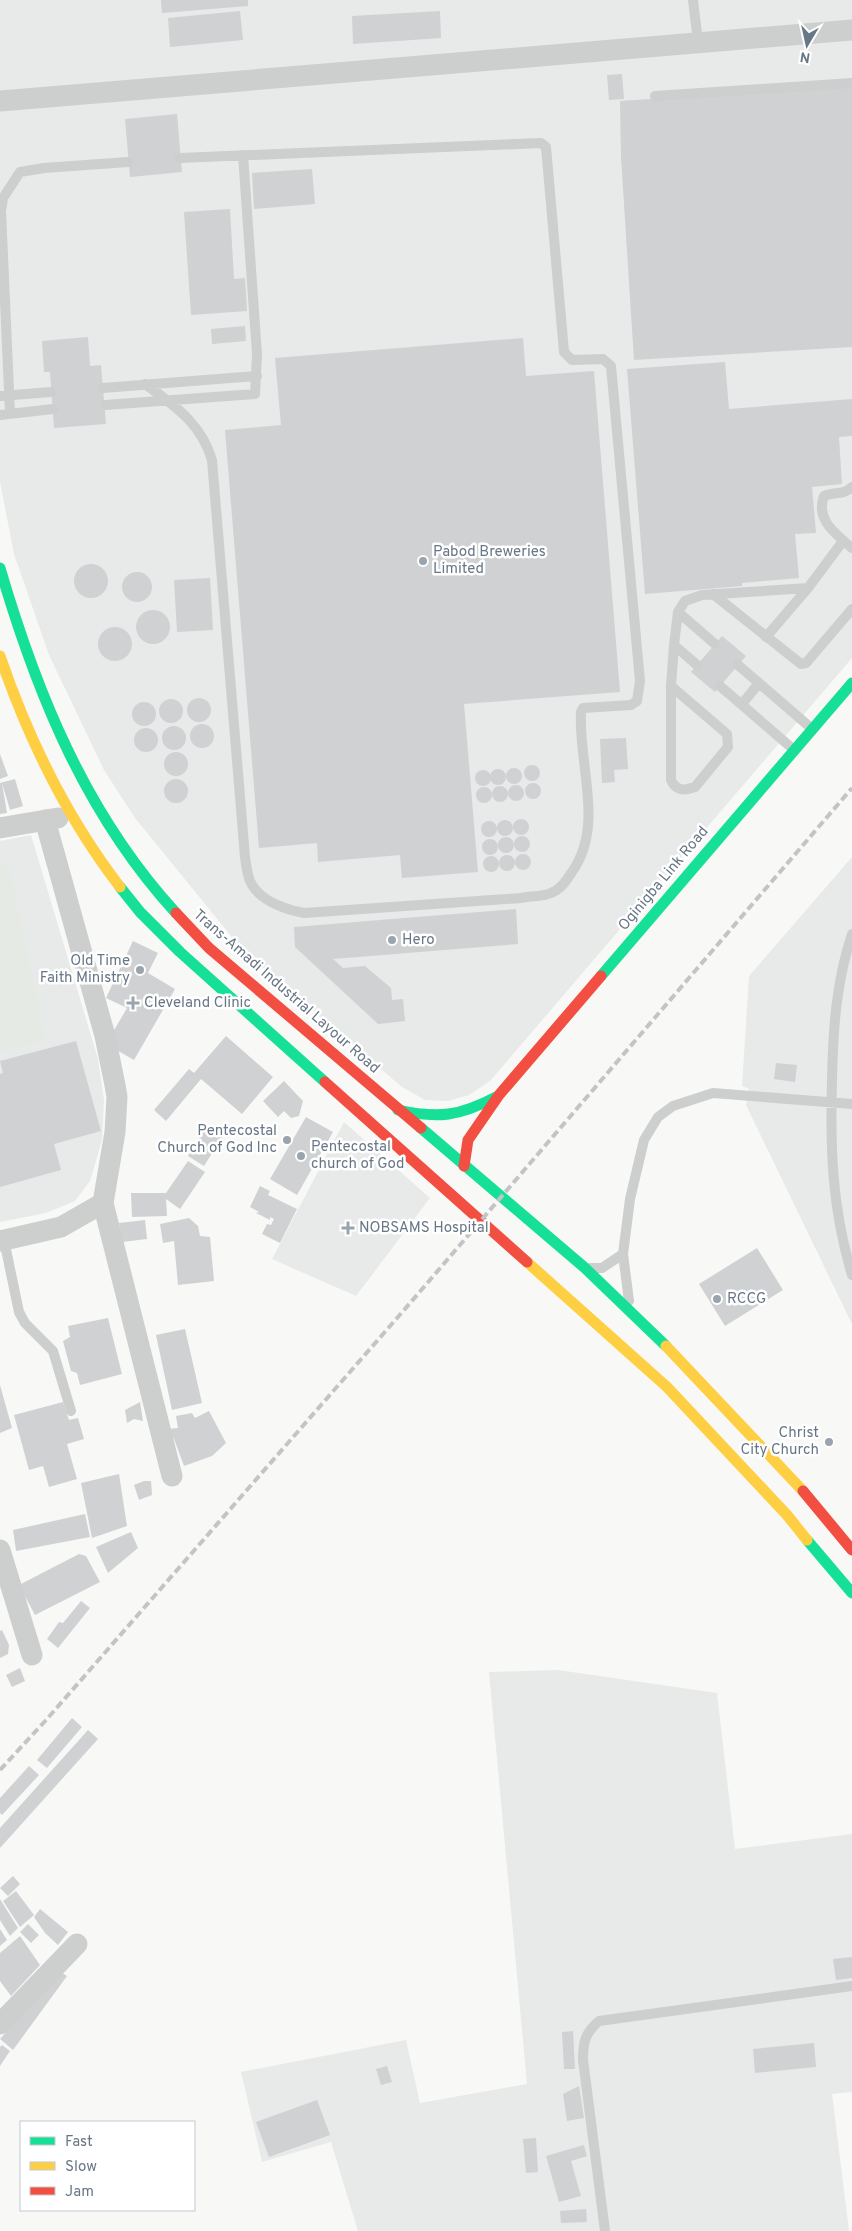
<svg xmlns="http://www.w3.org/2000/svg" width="852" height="2231" font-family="Overpass,sans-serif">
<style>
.built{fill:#e8e9e9}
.green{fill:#e6eae4}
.building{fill:#d0d1d2}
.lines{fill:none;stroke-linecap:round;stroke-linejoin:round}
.lane{stroke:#cdcece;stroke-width:10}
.street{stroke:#cdcece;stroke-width:21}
.fast{stroke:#16e098;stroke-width:11}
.slow{stroke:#ffcf43;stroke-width:11}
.jam{stroke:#f24e42;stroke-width:11}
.rail{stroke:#c2c4c6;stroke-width:4;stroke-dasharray:8 4;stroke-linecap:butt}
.poi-dot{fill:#9aa4ae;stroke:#fff;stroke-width:2}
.labels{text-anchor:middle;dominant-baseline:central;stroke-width:5;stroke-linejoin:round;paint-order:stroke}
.poi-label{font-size:15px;fill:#687787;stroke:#fff;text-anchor:start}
.street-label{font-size:15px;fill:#687787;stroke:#fff}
</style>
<rect width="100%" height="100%" fill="#f8f8f7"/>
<path class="built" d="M 0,0 L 852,0 L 852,658 L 490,1081 L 469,1095 L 448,1101 L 425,1100 L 402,1087 L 245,953 L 135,818 L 104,770 L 49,655 L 14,554 L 0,482 Z
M 31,835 L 98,1059 L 104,1100 L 102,1140 L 90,1181 L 75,1201 L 46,1213 L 0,1222 L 0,841 Z
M 852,857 L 852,1324 L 746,1105 L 749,1089 L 742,1086 L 749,976 Z
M 344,1122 L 430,1198 L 356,1296 L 272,1259 Z
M 558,1670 L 717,1693 L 735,1849 L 852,1834 L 852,2092 L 832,2094 L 849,2231 L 358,2231 L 331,2142 L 262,2162 L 241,2072 L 406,2040 L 420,2103 L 527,2084 L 489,1672 Z"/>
<path class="green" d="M 8,863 L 46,1041 L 0,1051 L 0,864 Z"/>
<path class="building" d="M 161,0 L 248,0 L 248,6 L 162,13 Z
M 240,11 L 243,40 L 170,47 L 168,18 Z
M 440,11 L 441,38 L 353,44 L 352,16 Z
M 622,74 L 624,99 L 609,100 L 607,75 Z
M 852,86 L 852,347 L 634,360 L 621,157 L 620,101 Z
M 177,114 L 182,172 L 130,177 L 125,119 Z
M 312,169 L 315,204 L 254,209 L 252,173 Z
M 230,209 L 234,279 L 245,278 L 247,311 L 191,315 L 184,212 Z
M 245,326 L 246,341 L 212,344 L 211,329 Z
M 88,337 L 90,366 L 101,365 L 106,424 L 54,428 L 50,372 L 44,372 L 42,341 Z
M 523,338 L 526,376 L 594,371 L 620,692 L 464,704 L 478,872 L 402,878 L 400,855 L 318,862 L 317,843 L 259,848 L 225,430 L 281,425 L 275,358 Z
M 725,362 L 729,409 L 852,399 L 852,436 L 839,437 L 842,484 L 812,487 L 816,533 L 795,534 L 799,578 L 742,583 L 742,586 L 645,594 L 627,369 Z
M74 581a17 17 0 1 1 34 0a17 17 0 1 1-34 0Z
M122 587a15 15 0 1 1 30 0a15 15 0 1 1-30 0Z
M 210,578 L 213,630 L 177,632 L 174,580 Z
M136 627a17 17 0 1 1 34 0a17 17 0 1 1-34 0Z
M98 644a17 17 0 1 1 34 0a17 17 0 1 1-34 0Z
M 722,636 L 746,656 L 715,692 L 691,672 Z
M187 710a12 12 0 1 1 24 0a12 12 0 1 1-24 0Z
M159 711a12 12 0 1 1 24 0a12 12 0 1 1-24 0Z
M132 714a12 12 0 1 1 24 0a12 12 0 1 1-24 0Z
M190 736a12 12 0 1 1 24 0a12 12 0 1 1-24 0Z
M162 738a12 12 0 1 1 24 0a12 12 0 1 1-24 0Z
M134 740a12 12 0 1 1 24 0a12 12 0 1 1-24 0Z
M 626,738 L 628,769 L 614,770 L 615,782 L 602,783 L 600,739 Z
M164 764a12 12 0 1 1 24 0a12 12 0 1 1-24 0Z
M 0,754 L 8,776 L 0,779 Z
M524 773a8 8 0 1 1 16 0a8 8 0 1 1-16 0Z
M506 776a8 8 0 1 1 16 0a8 8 0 1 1-16 0Z
M490 777a8 8 0 1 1 16 0a8 8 0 1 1-16 0Z
M475 778a8 8 0 1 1 16 0a8 8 0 1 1-16 0Z
M 15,779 L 23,806 L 10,810 L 2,783 L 7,813 L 0,814 L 0,783 Z
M164 791a12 12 0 1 1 24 0a12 12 0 1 1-24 0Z
M525 791a8 8 0 1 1 16 0a8 8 0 1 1-16 0Z
M508 793a8 8 0 1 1 16 0a8 8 0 1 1-16 0Z
M492 794a8 8 0 1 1 16 0a8 8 0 1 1-16 0Z
M476 795a8 8 0 1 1 16 0a8 8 0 1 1-16 0Z
M513 827a8 8 0 1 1 16 0a8 8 0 1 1-16 0Z
M497 828a8 8 0 1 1 16 0a8 8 0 1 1-16 0Z
M481 829a8 8 0 1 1 16 0a8 8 0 1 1-16 0Z
M514 844a8 8 0 1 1 16 0a8 8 0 1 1-16 0Z
M498 845a8 8 0 1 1 16 0a8 8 0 1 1-16 0Z
M482 847a8 8 0 1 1 16 0a8 8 0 1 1-16 0Z
M515 862a8 8 0 1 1 16 0a8 8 0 1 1-16 0Z
M499 863a8 8 0 1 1 16 0a8 8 0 1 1-16 0Z
M483 864a8 8 0 1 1 16 0a8 8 0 1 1-16 0Z
M 516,909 L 518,944 L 333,959 L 343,968 L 365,966 L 391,988 L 392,1000 L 403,999 L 405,1021 L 378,1024 L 295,947 L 294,927 Z
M 133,941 L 158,953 L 148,973 L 175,989 L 134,1060 L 106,1044 L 127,1008 L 106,998 Z
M 226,1036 L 273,1077 L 242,1114 L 201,1079 L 166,1121 L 154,1110 L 189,1069 L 194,1073 Z
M 76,1041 L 101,1131 L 54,1144 L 61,1170 L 0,1187 L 0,1074 L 3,1073 L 0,1061 Z
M 776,1063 L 797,1065 L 795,1082 L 774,1079 Z
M 284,1081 L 303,1101 L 299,1116 L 291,1118 L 284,1111 L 278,1117 L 263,1101 Z
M 306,1117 L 333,1132 L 297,1195 L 270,1179 Z
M 207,1125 L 223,1136 L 204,1166 L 188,1156 Z
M 188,1161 L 205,1172 L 180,1209 L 166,1199 L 167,1216 L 132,1217 L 131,1193 L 166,1193 Z
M 260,1186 L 270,1191 L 268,1195 L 297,1209 L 280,1243 L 262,1234 L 267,1224 L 271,1225 L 274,1219 L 270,1217 L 270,1220 L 256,1213 L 259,1212 L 250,1207 Z
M 189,1218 L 198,1226 L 200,1236 L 210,1237 L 214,1281 L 178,1285 L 174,1241 L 163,1243 L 160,1224 Z
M 145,1220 L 147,1239 L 122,1242 L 119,1223 Z
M 757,1248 L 783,1290 L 725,1326 L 699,1284 Z
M 108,1318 L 122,1374 L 80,1385 L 77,1373 L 71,1371 L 63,1341 L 70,1337 L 68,1326 Z
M 185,1329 L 202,1403 L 172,1410 L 156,1335 Z
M 0,1385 L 12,1428 L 0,1433 Z
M 63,1402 L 69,1420 L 78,1418 L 84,1439 L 67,1444 L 77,1479 L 49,1487 L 43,1466 L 29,1470 L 14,1415 Z
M 140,1402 L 143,1421 L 134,1419 L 127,1423 L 125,1410 Z
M 209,1411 L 226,1443 L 212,1456 L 184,1466 L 174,1439 L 169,1435 L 168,1429 L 178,1428 L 176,1416 L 192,1413 L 195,1418 Z
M 119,1474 L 127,1526 L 92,1538 L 81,1483 Z
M 144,1481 L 151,1481 L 152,1495 L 139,1500 L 134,1485 Z
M 85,1514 L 90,1537 L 16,1551 L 13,1530 Z
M 131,1532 L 138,1548 L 108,1573 L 96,1547 Z
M 79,1554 L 86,1556 L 100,1582 L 35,1615 L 19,1585 Z
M 81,1601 L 90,1608 L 58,1648 L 47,1639 L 59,1622 L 63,1623 Z
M 2,1630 L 9,1645 L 8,1654 L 0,1658 L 0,1631 Z
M 20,1668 L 25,1681 L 12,1687 L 6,1675 Z
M 72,1718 L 82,1727 L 47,1768 L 37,1760 Z
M 88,1730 L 98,1739 L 0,1848 L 0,1828 Z
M 29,1766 L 39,1775 L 2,1815 L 0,1813 L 0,1798 Z
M 13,1876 L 20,1884 L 8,1896 L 0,1888 Z
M 16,1891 L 34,1915 L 20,1927 L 3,1901 Z
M 0,1899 L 18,1928 L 10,1936 L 0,1920 Z
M 40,1909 L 68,1932 L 58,1945 L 45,1933 L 34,1917 Z
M 28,1924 L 39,1935 L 31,1943 L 20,1932 Z
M 0,1929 L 7,1940 L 0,1946 Z
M 20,1936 L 40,1965 L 11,1996 L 0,1981 L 0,1953 Z
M 852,1957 L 852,1978 L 836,1980 L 833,1959 Z
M 59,1971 L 67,1976 L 13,2050 L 0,2039 Z
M 573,2031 L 575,2069 L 564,2069 L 562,2032 Z
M 814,2043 L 816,2067 L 755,2073 L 753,2049 Z
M 2,2045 L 10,2051 L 0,2066 L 0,2047 Z
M 387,2066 L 392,2082 L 381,2085 L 376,2069 Z
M 579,2086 L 584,2118 L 567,2121 L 563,2094 Z
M 317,2100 L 330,2135 L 269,2157 L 256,2122 Z
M 536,2138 L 538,2172 L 526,2173 L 523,2139 Z
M 584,2145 L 587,2156 L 571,2161 L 581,2196 L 559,2202 L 546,2156 Z
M 586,2209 L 587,2222 L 561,2223 L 560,2211 Z"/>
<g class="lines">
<path class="lane" d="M 693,0 L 698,42
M 655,96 L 852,83
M 145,384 C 175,406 201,423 212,460 L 245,857 C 246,864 247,873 250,881 C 259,901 284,909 304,913 L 521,898 C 530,896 542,897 551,893 C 561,889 566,881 572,872 C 605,825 578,765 581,712 L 583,708 L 631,705 L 637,701 L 640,681 L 611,366 L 603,359 L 572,360 L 564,352 L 546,147 L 541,143 L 180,158
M 103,388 L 257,376
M 0,396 L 51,392
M 105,405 L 255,394 L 257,354 L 243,155
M 10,413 L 1,211 L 3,198 L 20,172 L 44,168 L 128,162
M 0,415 L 53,409
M 852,487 C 842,496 835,491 824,496 C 815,520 836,534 852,548
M 713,594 L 801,664 L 806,663 L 852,609
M 678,612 L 715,644
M 766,637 L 808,588 L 843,541
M 674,645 L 697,665
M 738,665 L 811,728
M 671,686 L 727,734 L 728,747 L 695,787 C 684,791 676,791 671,780 L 671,686 L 674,645 L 678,612 L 685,601 L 702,595 L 808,588
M 720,686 L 793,749
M 742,704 L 759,683
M 852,934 C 836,982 833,1030 832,1080 C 830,1149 832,1208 852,1275
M 4,1240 L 19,1312 L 25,1323 L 53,1351 L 71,1411
M 591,1268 L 602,1268 L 623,1254
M 629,1301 L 623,1254 L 630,1199 L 644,1140 L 658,1117 L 673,1106 L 713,1093 L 852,1104
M 605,2231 L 583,2060 C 583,2042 585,2033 599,2021 L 852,1986"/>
<path class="street" d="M 0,101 L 852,30
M 45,820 L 105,1036 L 115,1085 L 117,1097 L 115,1132 L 103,1203 L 172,1476
M 0,828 L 58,818
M 0,1241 L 61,1227 L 103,1203
M 0,1550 L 32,1655
M 0,2024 L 77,1944"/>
<path class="fast" d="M 0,568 C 37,694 86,815 176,913
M 120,887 L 140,912 L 180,952 L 325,1082
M 601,976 L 852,683
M 398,1110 C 438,1119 460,1116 496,1097
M 421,1128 L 585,1268 L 666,1346
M 807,1540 L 852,1593"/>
<path class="slow" d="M 0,656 C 28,738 67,818 120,887
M 527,1262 L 667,1387 L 787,1515 L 807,1540
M 666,1346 L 803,1491"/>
<path class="jam" d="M 176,913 L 209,948 L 421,1128
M 325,1082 L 527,1262
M 464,1166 L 468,1140 L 499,1095 L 601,976
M 803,1491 L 852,1550"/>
<path class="rail" d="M 0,1770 L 47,1719 L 411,1302 L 852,788"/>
</g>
<g class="poi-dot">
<circle cx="423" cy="561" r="5"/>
<circle cx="392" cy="940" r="5"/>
<circle cx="140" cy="970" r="5"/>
<path d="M130.5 995.5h5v5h5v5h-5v5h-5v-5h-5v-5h5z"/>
<circle cx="287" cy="1140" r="5"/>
<circle cx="301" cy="1156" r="5"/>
<path d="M345.5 1220.5h5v5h5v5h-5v5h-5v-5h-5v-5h5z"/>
<circle cx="717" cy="1299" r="5"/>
<circle cx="829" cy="1442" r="5"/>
</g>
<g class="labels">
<g class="poi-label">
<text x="433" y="552">Pabod Breweries<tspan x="433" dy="17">Limited</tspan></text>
<text x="402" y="940">Hero</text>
<text x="130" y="961" text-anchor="end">Old Time<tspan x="130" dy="17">Faith Ministry</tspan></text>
<text x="144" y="1003">Cleveland Clinic</text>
<text x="277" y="1131" text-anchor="end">Pentecostal<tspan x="277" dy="17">Church of God Inc</tspan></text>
<text x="311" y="1147">Pentecostal<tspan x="311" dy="17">church of God</tspan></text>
<text x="359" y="1228">NOBSAMS Hospital</text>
<text x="727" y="1299">RCCG</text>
<text x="819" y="1433" text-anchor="end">Christ<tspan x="819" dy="17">City Church</tspan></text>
</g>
<g class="street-label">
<text transform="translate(664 879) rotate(-50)">Oginigba Link Road</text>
<text transform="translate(286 992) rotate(41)">Trans-Amadi Industrial Layour Road</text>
</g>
</g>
<rect x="20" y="2121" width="175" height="90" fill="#ffffff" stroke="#c3c9cf"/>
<rect x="30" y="2137" width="25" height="8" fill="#16e098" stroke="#c3c9cf"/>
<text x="65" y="2146" font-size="15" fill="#687787">Fast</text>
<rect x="30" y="2162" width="25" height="8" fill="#ffcf43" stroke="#c3c9cf"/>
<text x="65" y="2171" font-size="15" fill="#687787">Slow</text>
<rect x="30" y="2187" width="25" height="8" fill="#f24e42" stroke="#c3c9cf"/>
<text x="65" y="2196" font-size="15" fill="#687787">Jam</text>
<g transform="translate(807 45) rotate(189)" stroke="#ffffff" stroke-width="4" paint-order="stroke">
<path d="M0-4L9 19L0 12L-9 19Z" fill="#687787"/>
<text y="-8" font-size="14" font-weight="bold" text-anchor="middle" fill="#687787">N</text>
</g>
</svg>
